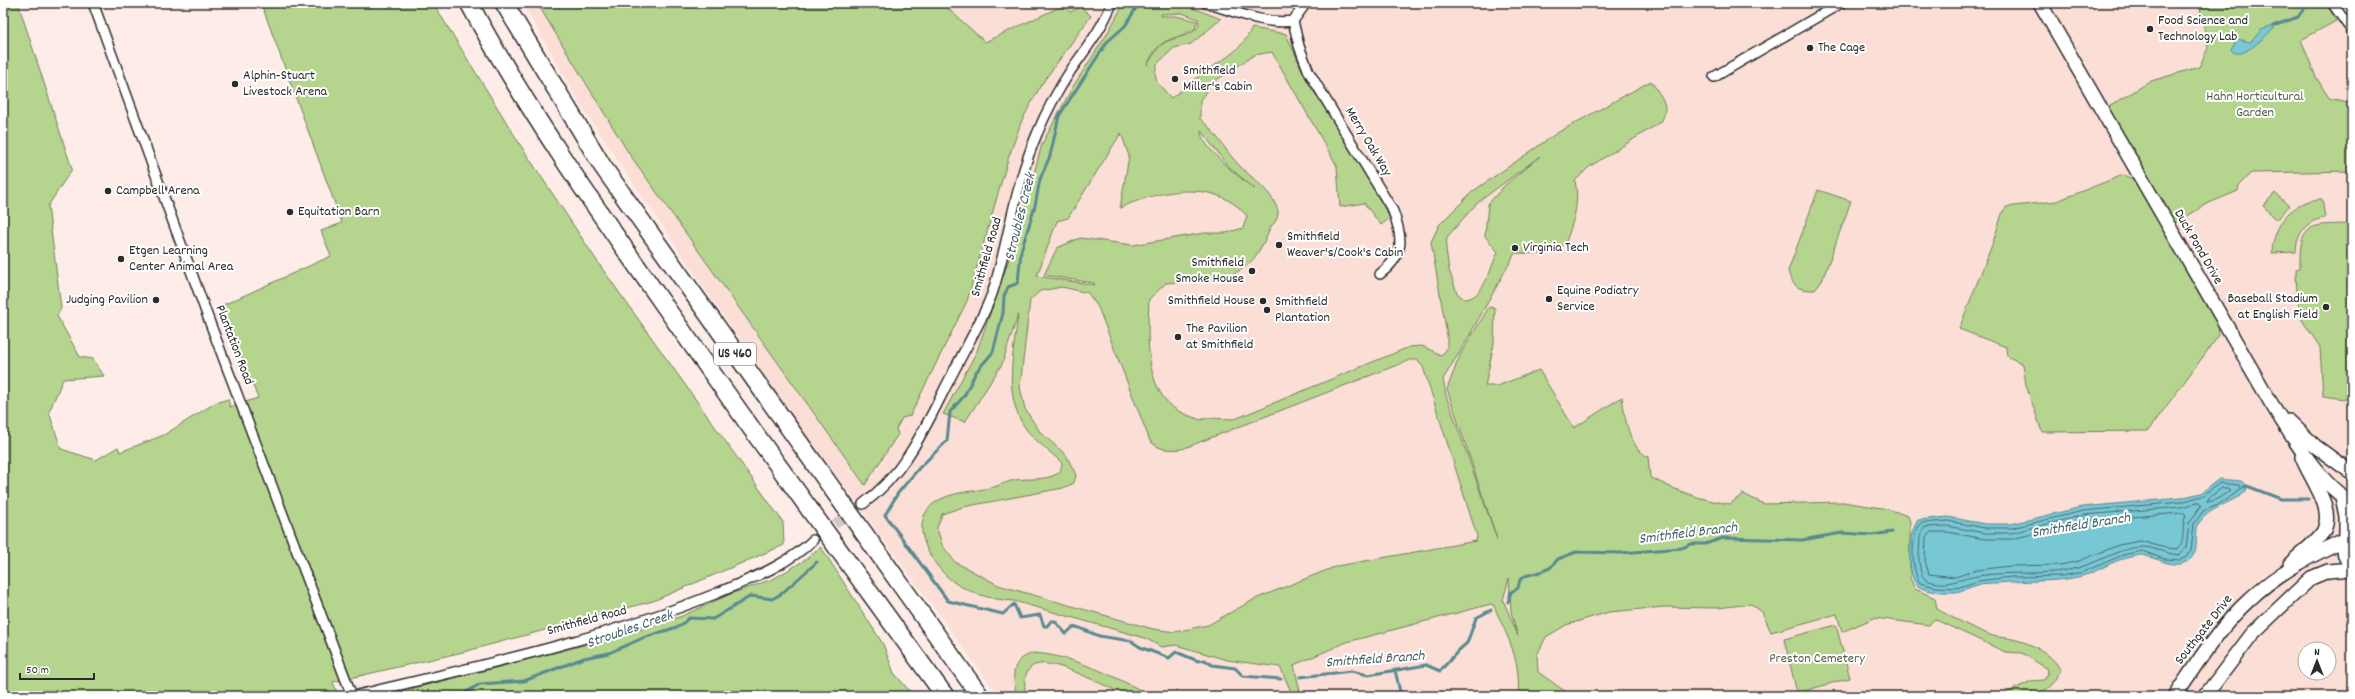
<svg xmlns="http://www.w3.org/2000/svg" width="2355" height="699" font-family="Dekko,sans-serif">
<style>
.built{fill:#fbded6;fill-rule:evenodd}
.green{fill:#b5d58e;stroke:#70805c;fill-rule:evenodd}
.water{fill:#78c7d4;stroke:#598990}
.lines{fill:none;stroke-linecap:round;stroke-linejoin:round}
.shore{stroke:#4a696f;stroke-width:1}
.stream{stroke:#598990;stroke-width:3}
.street-tunnel{stroke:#d3c5c1;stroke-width:9;stroke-dasharray:9 4.5;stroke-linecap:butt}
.street-casing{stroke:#2b2b2b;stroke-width:12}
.secondary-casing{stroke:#2b2b2b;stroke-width:16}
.highway-casing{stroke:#2b2b2b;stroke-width:20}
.street{stroke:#fff;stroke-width:9}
.secondary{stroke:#fff;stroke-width:13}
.highway{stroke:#fff;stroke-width:17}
.poi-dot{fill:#2b2b2b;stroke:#fff;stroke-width:1.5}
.labels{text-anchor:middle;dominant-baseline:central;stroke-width:4;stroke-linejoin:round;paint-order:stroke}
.shield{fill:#fff;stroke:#6b6b6b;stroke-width:1}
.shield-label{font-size:13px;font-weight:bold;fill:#2b2b2b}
.poi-label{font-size:14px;fill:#2b2b2b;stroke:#fff;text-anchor:start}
.park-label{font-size:14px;fill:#545e49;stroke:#fff}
.street-label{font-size:14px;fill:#2b2b2b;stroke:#fff}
.water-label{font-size:15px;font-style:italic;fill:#466266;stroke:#fff}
</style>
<rect width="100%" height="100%" fill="#fdece7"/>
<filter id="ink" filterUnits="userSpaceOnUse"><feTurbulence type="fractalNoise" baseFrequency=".025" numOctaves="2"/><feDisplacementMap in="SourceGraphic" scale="8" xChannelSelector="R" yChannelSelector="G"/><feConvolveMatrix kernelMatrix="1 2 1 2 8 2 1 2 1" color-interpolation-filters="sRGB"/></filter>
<g filter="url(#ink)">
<path class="built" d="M 523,3 L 2352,3 L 2352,696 L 999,696 L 775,392 L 580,104 ZM 2305,649 L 2329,649 L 2329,673 L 2305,673 Z"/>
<path class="green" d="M 3,3 L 18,3 L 72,169 L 48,206 L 61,308 L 57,316 L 80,357 L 93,359 L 104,376 L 63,379 L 49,412 L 61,449 L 96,460 L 118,447 L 120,452 L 164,435 L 215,403 L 228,399 L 230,407 L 258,398 L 221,306 L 331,256 L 321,231 L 342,223 L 261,3 L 433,3 L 521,146 L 601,267 L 783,522 L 784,545 L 653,601 L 463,652 L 333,682 L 338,696 L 3,696 Z
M 537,3 L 942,3 L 985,42 L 1064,5 L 1070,12 L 1081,7 L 1091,16 L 1041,85 L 1022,120 L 1008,159 L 967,301 L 910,416 L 902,418 L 896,429 L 898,434 L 865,485 L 628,152 Z
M 1124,3 L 1180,3 L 1221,19 L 1191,44 L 1174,48 L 1157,64 L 1155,73 L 1157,82 L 1171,98 C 1182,91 1192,81 1203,73 C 1224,58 1240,53 1252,28 L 1286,34 L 1308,83 L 1351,148 L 1390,218 L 1381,225 L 1364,203 L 1340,207 L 1337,166 L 1272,52 L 1254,55 L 1212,83 L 1200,100 L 1200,119 C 1215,130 1225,151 1238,164 C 1251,178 1270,189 1277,208 C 1280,215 1276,223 1270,227 C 1268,235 1264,242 1260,249 C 1241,285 1200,280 1166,283 L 1149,299 C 1148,332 1144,377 1168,403 C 1176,412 1190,416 1201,420 L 1206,418 L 1235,419 L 1409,347 L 1422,346 L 1441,355 L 1447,349 L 1447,335 L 1431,242 L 1439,225 L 1472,192 L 1557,133 L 1651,81 C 1660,96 1671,104 1661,122 L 1589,167 L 1575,181 C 1580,203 1573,223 1565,244 L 1546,254 L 1515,253 L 1467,340 L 1443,379 L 1446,395 L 1497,539 L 1447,389 L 1460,355 L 1489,307 L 1495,308 L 1494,343 L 1485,386 L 1497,386 L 1539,370 L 1574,428 L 1622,397 C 1625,418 1628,446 1648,457 L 1650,477 C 1676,491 1701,500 1730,504 L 1743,494 L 1764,504 L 1843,502 L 1888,509 L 1908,516 L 1910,522 L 1910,578 L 1915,589 L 1935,598 L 1937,609 C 1955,619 1974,629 1993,636 C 1999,638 2006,637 2012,639 C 2031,643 2050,652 2060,669 C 2054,698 2023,696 2000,696 L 2031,681 L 2044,680 L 2048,674 L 2046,668 L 2022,653 L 2005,652 L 1934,619 L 1929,625 L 1874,618 L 1842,632 L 1837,614 L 1771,632 L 1762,612 L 1751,604 L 1717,608 L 1664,607 L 1609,612 L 1566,625 L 1546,637 L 1537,655 L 1538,672 L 1566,692 L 1566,696 L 1518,696 C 1521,658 1508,639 1494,606 L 1491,604 L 1347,642 L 1294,665 L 1301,696 L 1293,696 L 1280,667 L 1227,660 L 1176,645 L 1161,647 L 1145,638 L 1014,601 C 997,600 979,596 964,588 C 938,577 904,528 933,504 C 949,491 975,492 994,487 C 1001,485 1008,481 1015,480 C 1028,478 1044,481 1057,474 C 1061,472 1061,468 1062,463 C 1051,452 1036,442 1026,429 C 1002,396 1014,352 1018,315 L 1002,364 L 965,422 L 943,414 L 977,351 L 1017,236 L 1042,144 L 1072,88 L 1107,34 ZM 1182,13 L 1198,19 L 1199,26 C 1190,37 1180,36 1168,41 C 1157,45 1154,56 1147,65 C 1160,35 1172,42 1195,29 L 1197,21 L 1176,16 L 1161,16 L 1161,14 ZM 1201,131 L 1228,166 L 1255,189 C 1242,180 1200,146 1201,131 ZM 1121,133 L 1129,156 L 1120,208 C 1159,190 1216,178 1247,216 L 1243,228 L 1226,233 L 1205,233 L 1133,245 L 1080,238 L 1057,248 L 1044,275 L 1094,283 L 1095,285 L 1037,276 L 1057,221 L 1068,218 ZM 1540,156 L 1505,185 L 1488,204 L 1485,236 L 1498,252 C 1490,268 1484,299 1464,299 L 1457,293 L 1449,270 L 1446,250 L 1447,237 L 1477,203 ZM 1062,287 L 1088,293 L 1098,307 L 1150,441 C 1159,450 1168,450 1182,449 L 1410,360 L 1417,360 L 1423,367 L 1477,536 L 1476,541 L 1337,566 L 1255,599 L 1208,625 L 1175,632 L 1153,629 L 998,585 L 955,562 L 942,545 L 937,528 L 942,514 L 963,507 L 1063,488 L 1074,483 L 1076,475 L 1066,455 L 1040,432 L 1025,409 L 1020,387 L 1030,300 L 1040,291 ZM 1509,578 L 1511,612 L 1518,636 L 1503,600 Z
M 2199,3 L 2327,3 L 2336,21 L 2301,40 L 2316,77 L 2329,98 L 2352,103 L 2352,171 L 2251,173 L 2239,185 L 2238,191 L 2209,203 L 2174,224 L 2107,108 L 2151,81 L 2199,67 L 2208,48 Z
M 2123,175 L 2133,179 L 2137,185 L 2218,324 L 2219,335 L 2148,431 L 2042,432 L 2026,385 L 2023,364 L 2007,356 L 2006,347 L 1959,329 L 1992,245 L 2002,214 L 2006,207 L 2057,201 Z
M 1818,190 L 1851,201 L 1822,281 L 1815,290 C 1799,290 1793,288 1788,271 Z
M 2275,193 L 2289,206 L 2277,220 L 2263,206 Z
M 2322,199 L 2325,218 C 2306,220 2296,235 2296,252 L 2272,253 C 2273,224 2293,200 2322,199 Z
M 2352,224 L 2352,400 L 2323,396 L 2320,347 L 2302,320 L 2297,294 L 2296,269 L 2300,268 C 2299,221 2310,225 2352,224 Z
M 821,547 L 883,644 L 894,673 L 914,696 L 384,696 L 627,634 L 682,616 L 733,593 L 773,579 L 805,560 Z
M 1836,625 L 1850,678 L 1797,693 L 1784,639 Z
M 1033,653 C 1076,656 1115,677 1152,696 C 1145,696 1137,697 1131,696 C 1105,691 1013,626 1026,696 L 1017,696 C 1012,675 1010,661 1033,653 Z"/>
<path class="water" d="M 2273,26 L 2274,29 C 2265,35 2241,63 2231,50 L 2237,39 L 2251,42 L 2261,30 Z
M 2219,479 L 2241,481 L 2247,486 L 2246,492 C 2231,503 2207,509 2199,523 C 2193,533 2202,554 2186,562 C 2170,569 2158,557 2142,555 C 2138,555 2132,557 2127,558 C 2111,561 2098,572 2082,576 C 2054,583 2026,580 1998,583 C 1991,583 1983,583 1977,585 C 1970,587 1963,591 1956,592 C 1945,592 1927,593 1918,586 C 1912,582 1910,567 1910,560 C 1910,545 1910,532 1918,520 L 1948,517 L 1985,524 L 2011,524 L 2082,507 L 2180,498 L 2201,493 Z"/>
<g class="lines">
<path class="shore" d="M 2220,483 L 2239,485 L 2242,489 L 2218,505 L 2203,511 L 2194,524 L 2191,551 L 2186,557 L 2180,560 L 2164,559 L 2142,551 L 2123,555 L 2083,572 L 2062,576 L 2011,577 L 1978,581 L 1957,588 L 1936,587 L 1920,583 C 1911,569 1910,536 1921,523 L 1948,521 L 1985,528 L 2012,528 L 2083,511 L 2181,502 L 2202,496 Z
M 2222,488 L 2229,488 L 2231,490 L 2216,500 L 2207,502 L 2208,499 Z
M 2199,503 L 2201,506 L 2189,523 L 2186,548 L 2179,555 C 2166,554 2150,546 2141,547 C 2119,548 2101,561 2081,567 C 2048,577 2012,570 1978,576 C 1961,578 1943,589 1925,579 C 1920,576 1919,562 1919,556 C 1920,547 1918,535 1925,527 L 1947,526 L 1984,533 L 2011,533 L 2084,515 L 2181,507 Z
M 2184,513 L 2186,515 C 2181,525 2186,541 2178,549 L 2166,548 L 2140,541 L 2119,545 L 2079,561 L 2061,565 L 2010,566 L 1977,570 L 1955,577 L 1929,574 L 1925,561 L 1926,537 L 1931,532 L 1947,532 L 1985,539 L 2012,539 L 2085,521 Z"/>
<path class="stream" d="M 1139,3 L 1125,26 L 1107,42 L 1059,116 L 1050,156 L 1040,179 L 1035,206 L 1021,251 L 1018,282 L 1016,284 L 1008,287 L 1004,296 L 1003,313 L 993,352 L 976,372 L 964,396 L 950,412 L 947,441 L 920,467 L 898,493 L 885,515 L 948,601 L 1003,614 L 1014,604 L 1020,618 L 1040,615 L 1044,626 L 1047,626 L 1051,621 L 1055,621 L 1066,634 L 1072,628 L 1077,627 L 1099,636 L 1131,641 L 1140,647 L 1169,658 L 1176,652 L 1198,661 L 1205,660 L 1212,665 L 1235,668 L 1243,676 L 1281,679
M 2273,26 L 2298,17 L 2303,10
M 2244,487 L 2247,486 L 2281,499 L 2308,499
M 1508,602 L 1511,592 L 1518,588 L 1520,580 L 1525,576 L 1540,572 L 1550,568 L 1558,559 L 1576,552 L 1621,553 L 1682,548 L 1691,544 L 1705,544 L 1723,538 L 1802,540 L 1842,533 L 1872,535 L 1892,532
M 1395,670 L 1401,696
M 1300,677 L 1352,671 L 1368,675 L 1426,665 L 1440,671 L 1459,650 L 1467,643 L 1476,618 L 1491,610
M 460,696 L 480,684 L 524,681 L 584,658 L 609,653 L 643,638 L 680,626 L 689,618 L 713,619 L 751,596 L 772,599 L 781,594 L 817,562"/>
<path class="street-tunnel" d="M 813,540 L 863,504"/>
<g class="street-casing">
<path id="street" d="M 93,3 L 210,323 L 352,696
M 1206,3 C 1234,11 1264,25 1293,21 L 1306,3
M 2332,3 L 2352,31
M 1293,21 L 1299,46 L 1309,72 L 1393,211 C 1403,238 1405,255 1380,274
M 1714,77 L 1841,3
M 863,504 C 911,469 930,415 957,365 C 969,341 984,317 993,291 C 1009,240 1015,184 1037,134 C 1046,112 1058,90 1071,70 C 1086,49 1103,27 1112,3
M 354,696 C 474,667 601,640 715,594 C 750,579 786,566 813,540"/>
</g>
<g class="secondary-casing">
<path id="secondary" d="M 2040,3 L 2271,403 C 2290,433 2321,487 2352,502
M 2289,421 L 2315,446 L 2352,473
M 2342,497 L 2346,516 L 2346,537
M 2352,530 C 2343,541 2340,555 2352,566
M 2290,564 C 2300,554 2315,544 2323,532 C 2336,509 2310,479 2302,457
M 2175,696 C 2197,663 2220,626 2250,599 C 2276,574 2313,554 2346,539
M 2205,696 L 2252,634 L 2311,578 L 2328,571 L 2352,569"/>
</g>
<g class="highway-casing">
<path id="highway" d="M 469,3 C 526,109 595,207 664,305 C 756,436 850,566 945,696
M 504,3 L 603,167 L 980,696"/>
</g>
<use href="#street" class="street"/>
<use href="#secondary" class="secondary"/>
<use href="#highway" class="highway"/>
</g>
</g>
<g class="poi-dot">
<circle cx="2150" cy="29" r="4"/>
<circle cx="1810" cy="48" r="4"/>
<circle cx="1175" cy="79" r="4"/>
<circle cx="235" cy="84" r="4"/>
<circle cx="108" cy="191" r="4"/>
<circle cx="290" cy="212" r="4"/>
<circle cx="1279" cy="245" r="4"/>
<circle cx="1515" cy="248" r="4"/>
<circle cx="121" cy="259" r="4"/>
<circle cx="1252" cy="271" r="4"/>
<circle cx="1549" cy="299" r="4"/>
<circle cx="156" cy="300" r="4"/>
<circle cx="1263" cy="301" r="4"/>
<circle cx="2326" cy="307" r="4"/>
<circle cx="1267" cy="310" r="4"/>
<circle cx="1178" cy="337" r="4"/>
</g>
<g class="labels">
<rect class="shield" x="714" y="343" width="42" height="22" rx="3"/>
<g class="shield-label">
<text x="735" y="354">US 460</text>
</g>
<g class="poi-label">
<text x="2158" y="21">Food Science and<tspan x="2158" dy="16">Technology Lab</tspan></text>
<text x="1818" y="48">The Cage</text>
<text x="1183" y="71">Smithfield<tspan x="1183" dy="16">Miller's Cabin</tspan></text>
<text x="243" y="76">Alphin-Stuart<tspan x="243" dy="16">Livestock Arena</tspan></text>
<text x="116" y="191">Campbell Arena</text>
<text x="298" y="212">Equitation Barn</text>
<text x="1287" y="237">Smithfield<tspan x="1287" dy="16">Weaver's/Cook's Cabin</tspan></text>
<text x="1523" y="248">Virginia Tech</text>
<text x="129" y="251">Etgen Learning<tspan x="129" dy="16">Center Animal Area</tspan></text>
<text x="1244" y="263" text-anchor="end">Smithfield<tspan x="1244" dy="16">Smoke House</tspan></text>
<text x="1557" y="291">Equine Podiatry<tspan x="1557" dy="16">Service</tspan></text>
<text x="2318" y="299" text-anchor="end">Baseball Stadium<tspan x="2318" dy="16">at English Field</tspan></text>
<text x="148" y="300" text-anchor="end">Judging Pavilion</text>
<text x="1255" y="301" text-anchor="end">Smithfield House</text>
<text x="1275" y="302">Smithfield<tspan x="1275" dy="16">Plantation</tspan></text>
<text x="1186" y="329">The Pavilion<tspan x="1186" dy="16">at Smithfield</tspan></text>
</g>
<g class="park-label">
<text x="2255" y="97">Hahn Horticultural<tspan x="2255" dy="16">Garden</tspan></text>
<text x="1817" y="659">Preston Cemetery</text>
</g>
<g class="street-label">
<text transform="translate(1368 142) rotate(59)">Merry Oak Way</text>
<text transform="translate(2198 247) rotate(60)">Duck Pond Drive</text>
<text transform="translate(987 257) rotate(-74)">Smithfield Road</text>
<text transform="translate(234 345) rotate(69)">Plantation Road</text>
<text transform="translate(587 621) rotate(-15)">Smithfield Road</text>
<text transform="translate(2204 630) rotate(-52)">Southgate Drive</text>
</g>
<g class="water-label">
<text transform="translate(1021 217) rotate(-76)">Stroubles Creek</text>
<text transform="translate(2081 526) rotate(-9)">Smithfield Branch</text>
<text transform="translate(1688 534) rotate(-7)">Smithfield Branch</text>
<text transform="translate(630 630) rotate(-19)">Stroubles Creek</text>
<text transform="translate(1375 660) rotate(-4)">Smithfield Branch</text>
</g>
</g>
<rect width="2355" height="699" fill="none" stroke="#fff" stroke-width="16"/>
<rect x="8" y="8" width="2339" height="683" fill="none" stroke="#2b2b2b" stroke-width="1.5" filter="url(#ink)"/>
<g transform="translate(2317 661)"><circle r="19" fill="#ffffff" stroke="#aaaaaa"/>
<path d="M0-3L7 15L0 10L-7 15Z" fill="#2b2b2b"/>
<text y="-6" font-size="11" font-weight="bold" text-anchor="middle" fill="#2b2b2b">N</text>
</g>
<path d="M20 673v6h74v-6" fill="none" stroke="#2b2b2b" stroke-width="2"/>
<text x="26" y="673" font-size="12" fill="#2b2b2b" stroke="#ffffff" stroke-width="3" paint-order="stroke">50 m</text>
</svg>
